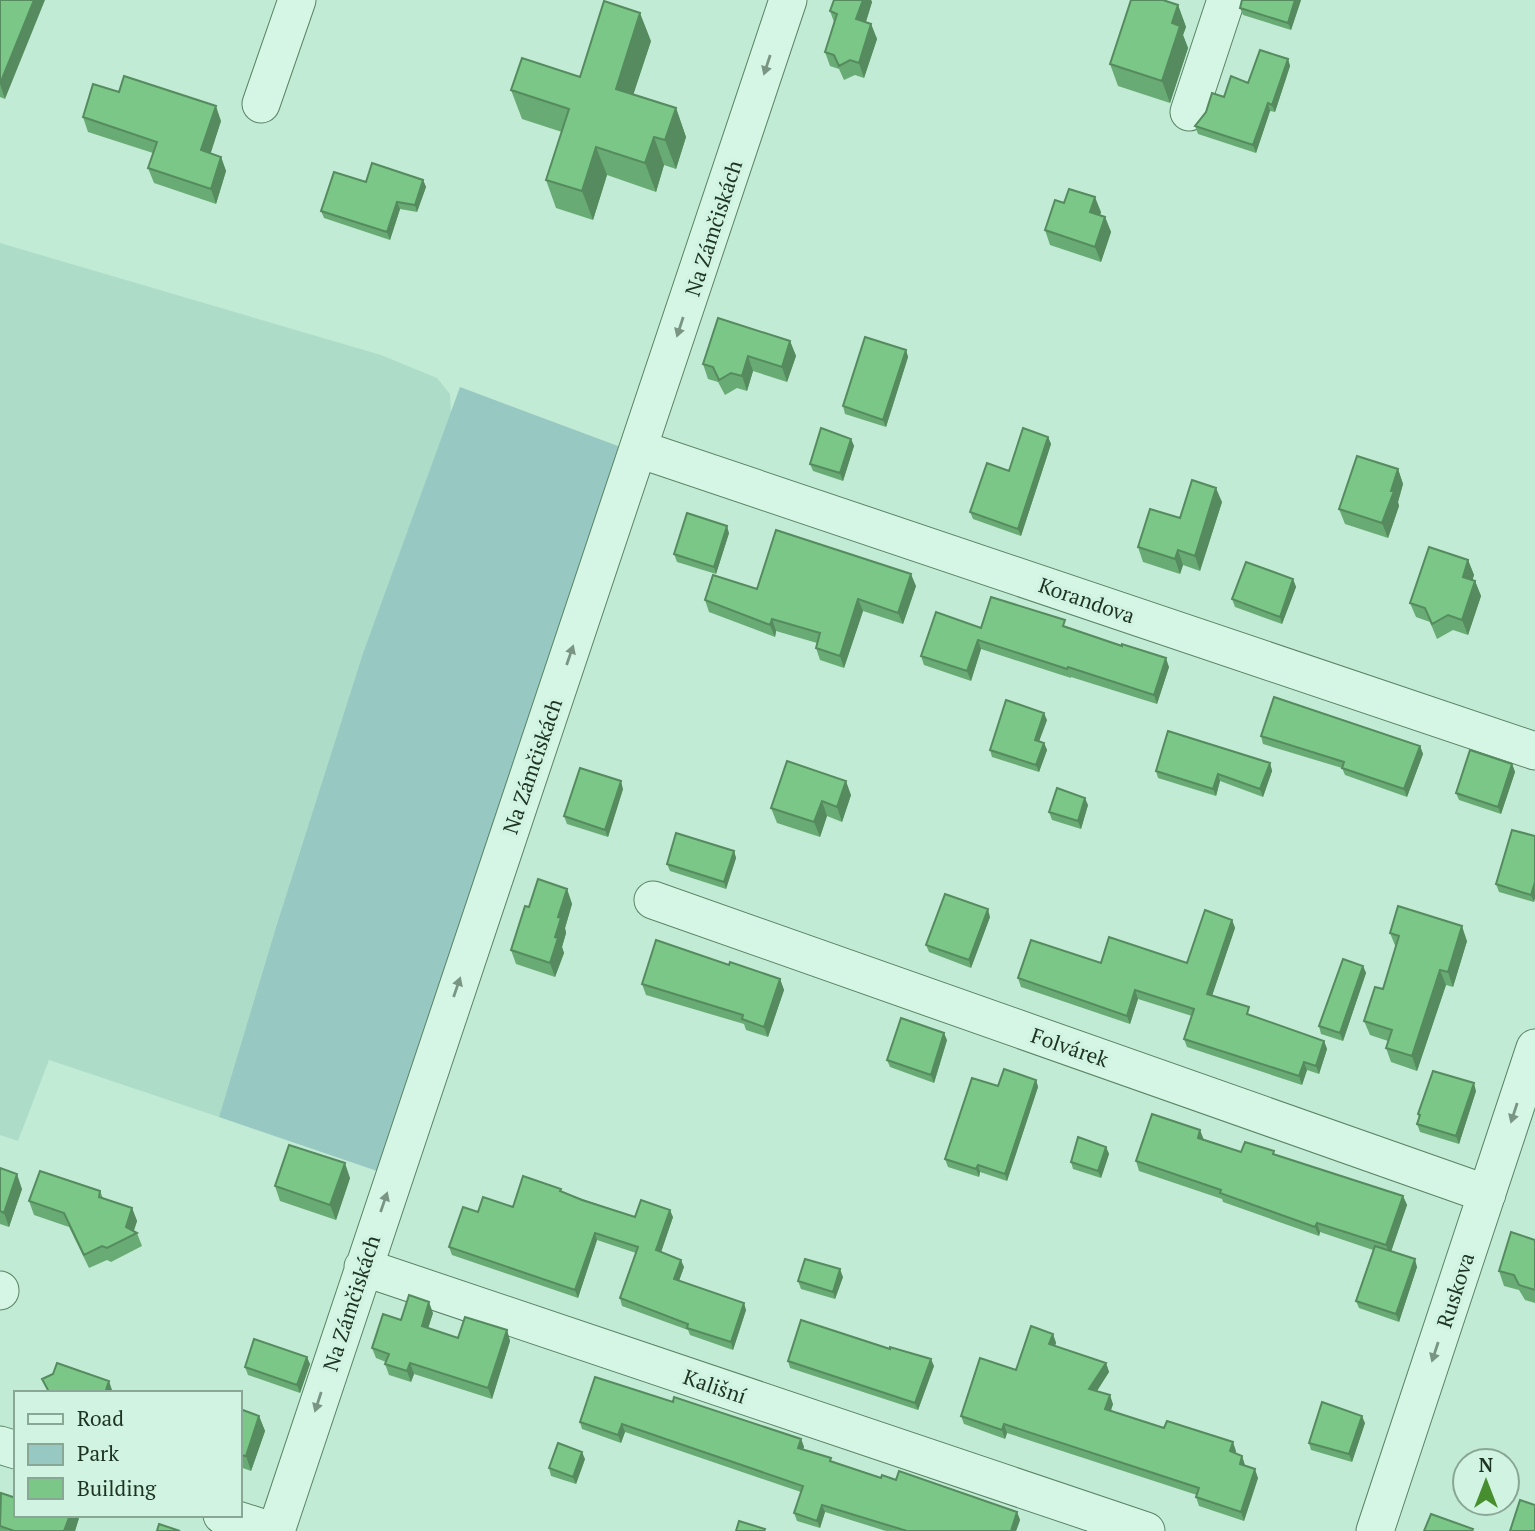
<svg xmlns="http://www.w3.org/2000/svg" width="1535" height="1531" font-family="'PT Serif',serif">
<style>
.farmland{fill:#adddc9}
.green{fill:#97c8c2}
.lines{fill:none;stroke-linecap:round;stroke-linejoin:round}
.minor-casing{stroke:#5a8466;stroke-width:39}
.minor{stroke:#d5f6e4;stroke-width:37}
.wall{fill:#69ab74}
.shaded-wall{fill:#558b5e}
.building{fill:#7ac787;stroke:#558b5e;stroke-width:2}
.oneway{fill:#7a9584}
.labels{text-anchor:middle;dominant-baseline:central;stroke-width:7;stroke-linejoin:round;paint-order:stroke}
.street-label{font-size:21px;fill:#1e3423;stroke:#d1f3e1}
</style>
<rect width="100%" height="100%" fill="#c2ebd5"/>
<path class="farmland" d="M 0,243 L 381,355 L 437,378 L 450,394 L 451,413 L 363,653 L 276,927 L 219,1117 L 49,1060 L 18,1141 L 0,1135 Z"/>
<path class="green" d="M 460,387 L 626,449 L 380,1172 L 219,1117 L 276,927 L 363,653 Z"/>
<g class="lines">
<g class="minor-casing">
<path id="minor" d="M 261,104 L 297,0
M 1189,112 L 1226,0
M 639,449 L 1535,751
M 653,900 L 1487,1194
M 363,1267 L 1146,1531
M 0,1291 L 0,1290
M 0,1445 L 16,1450
M 222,1515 L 272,1531
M 276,1531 L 788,0
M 1375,1531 L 1535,1048"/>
</g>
<use href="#minor" class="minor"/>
</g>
<path class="wall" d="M 0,0 L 5,99 L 0,97 Z
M 834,0 L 871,0 L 872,2 L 866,22 L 871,24 L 877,39 L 864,78 L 855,75 L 844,80 L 839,69 L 830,66 L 825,52 L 834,22 L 830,11 Z
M 1301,0 L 1291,30 L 1243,15 L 1240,8 Z
M 1178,5 L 1186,27 L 1183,35 L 1188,48 L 1170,103 L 1118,86 L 1110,64 Z
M 651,41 L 633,94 L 676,108 L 686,137 L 676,169 L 664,165 L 656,192 L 607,175 L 593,220 L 556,208 L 546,180 L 562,132 L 522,119 L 511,90 L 580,77 Z
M 1288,59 L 1290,66 L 1275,112 L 1270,111 L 1256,153 L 1198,134 L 1195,126 L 1248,83 Z
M 119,92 L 221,121 L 210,153 L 221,157 L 226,171 L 216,204 L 154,183 L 148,168 L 153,153 L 88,132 L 83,117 Z
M 423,180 L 426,187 L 417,212 L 400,209 L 390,240 L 324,218 L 321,211 L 366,182 Z
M 1064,203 L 1101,212 L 1100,215 L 1105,217 L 1111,232 L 1101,262 L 1050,245 L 1045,230 Z
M 790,341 L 796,356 L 787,382 L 753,371 L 747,391 L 737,388 L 725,395 L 718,382 L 708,379 L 703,364 Z
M 906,350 L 908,357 L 886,427 L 845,414 L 843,406 Z
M 1048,437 L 1051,444 L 1021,536 L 973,519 L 970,512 L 1009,471 Z
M 851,439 L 854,446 L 843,481 L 813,471 L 810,464 Z
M 1398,469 L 1403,484 L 1398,502 L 1399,506 L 1388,538 L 1345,524 L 1339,509 Z
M 1222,502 L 1200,571 L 1183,565 L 1180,574 L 1143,562 L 1138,547 L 1180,518 Z
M 729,533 L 716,574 L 677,562 L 674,554 Z
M 1468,560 L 1474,575 L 1472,580 L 1475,581 L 1481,596 L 1468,635 L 1453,630 L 1437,639 L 1430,622 L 1416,617 L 1410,603 Z
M 1293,579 L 1296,587 L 1282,624 L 1235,607 L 1232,599 Z
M 916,586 L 903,624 L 863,611 L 844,668 L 820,660 L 816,648 L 817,643 L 776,631 L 775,637 L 709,612 L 705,600 L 757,589 Z
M 981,628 L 1068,628 L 1169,667 L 1157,704 L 1071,677 L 1071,678 L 981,649 L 971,681 L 924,665 L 921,656 Z
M 1047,720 L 1039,741 L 1044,743 L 1047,750 L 1039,772 L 992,757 L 990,750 Z
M 1261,736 L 1420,746 L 1423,754 L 1407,797 L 1345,775 L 1342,768 L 1263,744 Z
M 1270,763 L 1272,771 L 1263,797 L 1220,781 L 1216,796 L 1158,778 L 1156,771 Z
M 1512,764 L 1515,772 L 1501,814 L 1459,800 L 1456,793 Z
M 623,789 L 608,837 L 567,824 L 564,816 Z
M 851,795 L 842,822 L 827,816 L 820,837 L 777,823 L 771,808 Z
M 1088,805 L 1081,829 L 1052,820 L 1049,812 Z
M 1535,836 L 1534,902 L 1499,892 L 1496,884 Z
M 734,851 L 736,858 L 726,889 L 670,871 L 667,864 Z
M 567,889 L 572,904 L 565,928 L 566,933 L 562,947 L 564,953 L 555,977 L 516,964 L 511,950 L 529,907 Z
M 990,917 L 971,968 L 929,952 L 926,945 Z
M 1232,920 L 1235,928 L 1212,995 L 1252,1016 L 1324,1041 L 1327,1049 L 1319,1074 L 1307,1070 L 1302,1085 L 1187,1047 L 1184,1039 L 1192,1016 L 1138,999 L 1130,1024 L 1021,987 L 1018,978 L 1101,963 L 1187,963 Z
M 1390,933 L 1467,941 L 1453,987 L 1446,985 L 1417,1071 L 1391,1062 L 1386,1048 L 1388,1041 L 1370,1035 L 1364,1021 L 1383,989 L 1396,948 Z
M 729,965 L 780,979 L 784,990 L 768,1037 L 746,1030 L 744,1024 L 646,995 L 642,984 Z
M 1363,966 L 1366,973 L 1343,1041 L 1321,1034 L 1319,1026 Z
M 947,1040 L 934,1083 L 890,1067 L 887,1060 Z
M 1036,1080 L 1038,1087 L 1007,1181 L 980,1172 L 979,1177 L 948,1167 L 945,1159 L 998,1086 Z
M 1476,1091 L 1459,1144 L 1420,1132 L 1417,1124 L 1419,1118 L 1418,1114 Z
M 1204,1139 L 1241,1152 L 1275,1155 L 1403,1196 L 1407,1205 L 1391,1251 L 1417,1267 L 1399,1322 L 1359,1308 L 1356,1301 L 1373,1250 L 1320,1232 L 1319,1236 L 1223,1202 L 1222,1199 L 1139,1171 L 1136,1161 Z
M 1106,1147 L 1109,1154 L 1101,1178 L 1073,1169 L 1071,1162 Z
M 0,1168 L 22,1189 L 9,1227 L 0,1224 Z
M 350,1178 L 336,1220 L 280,1201 L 275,1186 Z
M 100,1191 L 103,1198 L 132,1208 L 137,1221 L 134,1231 L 137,1233 L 142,1246 L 111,1262 L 107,1260 L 89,1268 L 69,1227 L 34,1215 L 29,1201 Z
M 562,1192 L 635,1217 L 673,1217 L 661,1252 L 684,1267 L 679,1281 L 746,1310 L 733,1350 L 690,1335 L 688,1330 L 622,1306 L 620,1298 L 636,1253 L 597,1240 L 578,1298 L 452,1255 L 449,1247 L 478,1212 L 513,1207 Z
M 1535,1240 L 1535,1303 L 1525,1300 L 1519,1290 L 1504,1286 L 1499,1271 Z
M 843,1277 L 835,1299 L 801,1289 L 798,1281 Z
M 433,1313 L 428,1329 L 458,1338 L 507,1330 L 510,1341 L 492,1399 L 414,1374 L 411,1382 L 389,1375 L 385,1364 L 386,1362 L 376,1358 L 372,1348 L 401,1320 Z
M 1053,1334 L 1056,1343 L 1055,1346 L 1106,1363 L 1109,1372 L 1097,1391 L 1113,1404 L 1111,1411 L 1236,1451 L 1235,1453 L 1242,1456 L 1245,1466 L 1258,1478 L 1244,1521 L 1199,1506 L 1196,1497 L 1197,1495 L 1007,1433 L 1005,1439 L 964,1424 L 961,1416 L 1016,1370 Z
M 890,1349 L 934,1366 L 918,1410 L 790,1368 L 788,1361 Z
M 310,1364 L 300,1393 L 248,1375 L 245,1367 Z
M 673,1402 L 801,1439 L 804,1447 L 803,1449 L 832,1462 L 881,1478 L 896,1480 L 1017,1512 L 1020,1520 L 1016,1531 L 886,1531 L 825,1512 L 820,1528 L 797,1521 L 794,1513 L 801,1492 L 625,1432 L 621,1443 L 582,1429 L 580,1422 Z
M 240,1409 L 259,1416 L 265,1431 L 251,1471 L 240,1467 Z
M 1365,1423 L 1352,1462 L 1311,1450 L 1309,1443 Z
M 585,1459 L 576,1484 L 551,1476 L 549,1468 Z
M 0,1496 L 16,1498 L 79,1518 L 75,1531 L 0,1531 Z"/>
<path class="shaded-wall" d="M 34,0 L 45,0 L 5,99 L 0,84 Z
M 863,0 L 871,0 L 872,2 L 862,34 L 856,19 Z
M 1295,0 L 1301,0 L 1291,30 L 1288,23 Z
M 1178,5 L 1186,27 L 1183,35 L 1188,48 L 1170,103 L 1162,81 L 1172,23 Z
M 640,13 L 651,41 L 626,117 L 616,89 Z
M 871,24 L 877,39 L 864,78 L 859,63 Z
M 1288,59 L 1290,66 L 1275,112 L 1272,105 Z
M 1268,103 L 1270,111 L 1256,153 L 1253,145 Z
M 216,106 L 221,121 L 207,165 L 201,150 Z
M 676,108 L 686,137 L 676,169 L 665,140 Z
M 654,137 L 664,165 L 656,192 L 645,163 Z
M 596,147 L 607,175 L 593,220 L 582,191 Z
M 221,157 L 226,171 L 216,204 L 211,189 Z
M 423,180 L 426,187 L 417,212 L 415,205 Z
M 1095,197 L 1101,212 L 1096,227 L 1090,212 Z
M 397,202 L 400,209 L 390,240 L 387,232 Z
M 1105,217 L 1111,232 L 1101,262 L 1095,247 Z
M 790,341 L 796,356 L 787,382 L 782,367 Z
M 906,350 L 908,357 L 886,427 L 883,420 Z
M 748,356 L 753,371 L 747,391 L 742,376 Z
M 1048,437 L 1051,444 L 1021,536 L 1018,529 Z
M 851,439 L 854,446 L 843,481 L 840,473 Z
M 1398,469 L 1403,484 L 1398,502 L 1399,506 L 1388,538 L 1382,523 Z
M 1216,488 L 1222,502 L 1200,571 L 1195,556 Z
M 727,526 L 729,533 L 716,574 L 714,567 Z
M 1178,550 L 1183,565 L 1180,574 L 1175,559 Z
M 1468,560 L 1474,575 L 1469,592 L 1463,577 Z
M 911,574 L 916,586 L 903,624 L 898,613 Z
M 1293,579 L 1296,587 L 1282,624 L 1280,617 Z
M 1475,581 L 1481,596 L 1468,635 L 1462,620 Z
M 858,599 L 863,611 L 844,668 L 840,656 Z
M 772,619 L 776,631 L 775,637 L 770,625 Z
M 978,640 L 981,649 L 971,681 L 967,671 Z
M 1166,658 L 1169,667 L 1157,704 L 1154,695 Z
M 1044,713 L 1047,720 L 1037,747 L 1035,740 Z
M 1044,743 L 1047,750 L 1039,772 L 1036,765 Z
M 1420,746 L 1423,754 L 1407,797 L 1404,789 Z
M 1270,763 L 1272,771 L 1263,797 L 1260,789 Z
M 1512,764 L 1515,772 L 1501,814 L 1498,807 Z
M 1218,774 L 1220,781 L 1216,796 L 1213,789 Z
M 621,781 L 623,789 L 608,837 L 605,830 Z
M 846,781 L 851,795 L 842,822 L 837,807 Z
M 1085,798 L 1088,805 L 1081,829 L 1078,821 Z
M 822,801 L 827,816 L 820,837 L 814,822 Z
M 734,851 L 736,858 L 726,889 L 724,882 Z
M 1535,882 L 1535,899 L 1534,902 L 1531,895 Z
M 567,889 L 572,904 L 565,928 L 566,933 L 562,947 L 564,953 L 555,977 L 550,963 L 558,917 Z
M 988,909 L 990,917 L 971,968 L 969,960 Z
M 1232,920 L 1235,928 L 1210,1002 L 1207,994 Z
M 1462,926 L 1467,941 L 1453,987 L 1448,972 Z
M 1363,966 L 1366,973 L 1343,1041 L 1340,1033 Z
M 1440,970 L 1446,985 L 1417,1071 L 1412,1056 Z
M 780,979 L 784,990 L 768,1037 L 764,1027 Z
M 1135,990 L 1138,999 L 1130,1024 L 1127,1016 Z
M 944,1033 L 947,1040 L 934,1083 L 931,1075 Z
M 1324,1041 L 1327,1049 L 1319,1074 L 1316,1066 Z
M 1304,1062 L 1307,1070 L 1302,1085 L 1299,1076 Z
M 1036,1080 L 1038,1087 L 1007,1181 L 1005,1174 Z
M 1474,1083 L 1476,1091 L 1459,1144 L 1456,1136 Z
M 1200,1130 L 1204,1140 L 1198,1138 Z
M 1106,1147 L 1109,1154 L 1101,1178 L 1098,1171 Z
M 345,1163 L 350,1178 L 336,1220 L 330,1205 Z
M 978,1165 L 980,1172 L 979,1177 L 976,1169 Z
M 17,1174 L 22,1189 L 9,1227 L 4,1213 Z
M 1403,1196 L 1407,1205 L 1390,1255 L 1386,1245 Z
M 132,1208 L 137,1221 L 132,1235 L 126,1227 Z
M 670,1210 L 673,1217 L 659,1258 L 656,1250 Z
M 1317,1223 L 1320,1232 L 1319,1236 L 1315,1227 Z
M 595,1233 L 597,1240 L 578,1298 L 575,1290 Z
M 1415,1259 L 1417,1267 L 1399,1322 L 1396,1314 Z
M 681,1260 L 684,1267 L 677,1286 L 674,1279 Z
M 840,1269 L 843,1277 L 835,1299 L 833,1292 Z
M 429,1302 L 433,1313 L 425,1337 L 422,1326 Z
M 744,1303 L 746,1310 L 733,1350 L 731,1342 Z
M 507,1330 L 510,1341 L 492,1399 L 488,1388 Z
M 1053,1334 L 1056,1343 L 1052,1353 L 1049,1344 Z
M 307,1357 L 310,1364 L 300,1393 L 297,1385 Z
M 931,1359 L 934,1366 L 918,1410 L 915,1403 Z
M 410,1363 L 414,1374 L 411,1382 L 407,1371 Z
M 1106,1363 L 1109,1372 L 1093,1397 L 1089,1389 Z
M 109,1381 L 113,1393 L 105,1393 Z
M 1110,1395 L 1113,1404 L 1108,1418 L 1105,1409 Z
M 259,1416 L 265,1431 L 251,1471 L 246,1456 Z
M 1362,1416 L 1365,1423 L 1352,1462 L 1349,1454 Z
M 622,1424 L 625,1432 L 621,1443 L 618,1435 Z
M 1004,1424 L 1007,1433 L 1005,1439 L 1002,1430 Z
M 801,1439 L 804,1447 L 801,1455 L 798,1448 Z
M 1233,1442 L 1236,1451 L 1233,1460 L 1230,1451 Z
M 582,1452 L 585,1459 L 576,1484 L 573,1477 Z
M 1242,1456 L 1245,1465 L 1243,1473 L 1240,1464 Z
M 1255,1469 L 1258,1478 L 1244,1521 L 1241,1512 Z
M 822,1505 L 825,1512 L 820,1528 L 817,1521 Z
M 1017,1512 L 1020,1520 L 1016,1531 L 1011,1531 Z
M 70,1515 L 78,1515 L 79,1518 L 75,1531 L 64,1531 Z"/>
<path class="building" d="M 0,0 L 34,0 L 0,84 Z
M 834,0 L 863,0 L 856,19 L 871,24 L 859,63 L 850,60 L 839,66 L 834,55 L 825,52 L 837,14 L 830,11 Z
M 1131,0 L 1163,0 L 1178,5 L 1172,23 L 1180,26 L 1162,81 L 1110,64 Z
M 1242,0 L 1295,0 L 1288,23 L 1240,8 Z
M 604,1 L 640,13 L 616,89 L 676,108 L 665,140 L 654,137 L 645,163 L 596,147 L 582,191 L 546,180 L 569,109 L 511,90 L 522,58 L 580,77 Z
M 1260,50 L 1288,59 L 1272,105 L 1268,103 L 1253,145 L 1195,126 L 1206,112 L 1212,93 L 1224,97 L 1231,76 L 1248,83 Z
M 124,76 L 216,106 L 201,150 L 221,157 L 211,189 L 148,168 L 157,142 L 83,117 L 93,84 L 119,92 Z
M 372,163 L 423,180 L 415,205 L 397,202 L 387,232 L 321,211 L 334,172 L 366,182 Z
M 1069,189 L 1095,197 L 1090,212 L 1105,217 L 1095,247 L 1045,230 L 1055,200 L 1064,203 Z
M 718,318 L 790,341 L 782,367 L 748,356 L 742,376 L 731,373 L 719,380 L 713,367 L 703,364 Z
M 865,337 L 906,350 L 883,420 L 843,406 Z
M 821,428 L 851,439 L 840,473 L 810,464 Z
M 1023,428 L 1048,437 L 1018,529 L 970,512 L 987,463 L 1009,471 Z
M 1357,456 L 1398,469 L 1391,491 L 1394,491 L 1382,523 L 1339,509 Z
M 1192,480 L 1216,488 L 1195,556 L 1178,550 L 1175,559 L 1138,547 L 1150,509 L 1180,518 Z
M 687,513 L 727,526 L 714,567 L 674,554 Z
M 776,530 L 911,574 L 898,613 L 858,599 L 840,656 L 816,648 L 820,633 L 772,619 L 770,625 L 705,600 L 713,575 L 757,589 Z
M 1429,547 L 1468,560 L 1463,577 L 1475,581 L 1462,620 L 1448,615 L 1432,624 L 1425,608 L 1410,603 Z
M 1246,562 L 1293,579 L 1280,617 L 1232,599 Z
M 991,597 L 1065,620 L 1063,626 L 1122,646 L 1122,644 L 1166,658 L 1154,695 L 1068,667 L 1067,669 L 978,640 L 967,671 L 921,656 L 936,612 L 981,628 Z
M 1274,697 L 1420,746 L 1404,789 L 1342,768 L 1344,762 L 1261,736 Z
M 1006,700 L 1044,713 L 1035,740 L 1044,743 L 1036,765 L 990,750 Z
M 1168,731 L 1270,763 L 1260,789 L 1218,774 L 1213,789 L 1156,771 Z
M 1470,750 L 1512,764 L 1498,807 L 1456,793 Z
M 787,761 L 846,781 L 837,807 L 822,801 L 814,822 L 771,808 Z
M 580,768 L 621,781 L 605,830 L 564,816 Z
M 1057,788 L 1085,798 L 1078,821 L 1049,812 Z
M 1512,830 L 1535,836 L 1535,882 L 1531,895 L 1496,884 Z
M 676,833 L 734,851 L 724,882 L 667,864 Z
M 538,879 L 567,889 L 558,917 L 561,918 L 555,937 L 558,938 L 550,963 L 511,950 L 525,906 L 529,907 Z
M 945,894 L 988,909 L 969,960 L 926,945 Z
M 1398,906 L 1462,926 L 1448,972 L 1440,970 L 1412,1056 L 1386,1048 L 1392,1030 L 1364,1021 L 1375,987 L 1383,989 L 1399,936 L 1390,933 Z
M 1205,910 L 1232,920 L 1207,994 L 1249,1007 L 1247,1014 L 1324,1041 L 1316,1066 L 1304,1062 L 1299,1076 L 1184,1039 L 1194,1009 L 1135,990 L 1127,1016 L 1018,978 L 1031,940 L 1101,963 L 1109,937 L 1187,963 Z
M 656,940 L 729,965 L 730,962 L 780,979 L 764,1027 L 742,1019 L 743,1015 L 642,984 Z
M 1343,959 L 1363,966 L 1340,1033 L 1319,1026 Z
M 901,1018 L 944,1033 L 931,1075 L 887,1060 Z
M 1004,1069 L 1036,1080 L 1005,1174 L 978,1165 L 976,1169 L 945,1159 L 972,1078 L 998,1086 Z
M 1433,1071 L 1474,1083 L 1456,1136 L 1417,1124 L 1420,1115 L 1418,1114 Z
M 1152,1114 L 1200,1130 L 1198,1138 L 1241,1152 L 1245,1142 L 1274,1151 L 1273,1154 L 1403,1196 L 1386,1245 L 1317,1223 L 1315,1227 L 1220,1193 L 1221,1190 L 1136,1161 Z
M 1078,1137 L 1106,1147 L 1098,1171 L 1071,1162 Z
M 289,1145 L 345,1163 L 330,1205 L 275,1186 Z
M 0,1168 L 17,1174 L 4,1213 L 0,1211 Z
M 40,1171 L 100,1191 L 99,1197 L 132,1208 L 126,1227 L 137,1233 L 107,1248 L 102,1246 L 84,1255 L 64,1213 L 29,1201 Z
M 523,1176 L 561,1189 L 560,1191 L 582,1200 L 635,1217 L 641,1200 L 670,1210 L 656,1250 L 681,1260 L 674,1279 L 744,1303 L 731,1342 L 687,1328 L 688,1324 L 620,1298 L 638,1247 L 595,1233 L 575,1290 L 449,1247 L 463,1207 L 478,1212 L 483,1197 L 513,1207 Z
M 1511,1232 L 1535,1240 L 1535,1290 L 1519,1285 L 1514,1275 L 1499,1271 Z
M 1375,1246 L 1415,1259 L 1396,1314 L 1356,1301 Z
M 805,1259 L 840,1269 L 833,1292 L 798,1281 Z
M 409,1295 L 429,1302 L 422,1326 L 458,1338 L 465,1317 L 507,1330 L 488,1388 L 410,1363 L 407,1371 L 385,1364 L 389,1354 L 372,1348 L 383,1314 L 401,1320 Z
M 801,1320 L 890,1349 L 890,1347 L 931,1359 L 915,1403 L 788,1361 Z
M 1031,1326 L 1053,1334 L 1049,1344 L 1106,1363 L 1089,1389 L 1110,1395 L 1105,1409 L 1164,1428 L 1167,1421 L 1233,1442 L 1230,1451 L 1242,1456 L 1240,1464 L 1255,1469 L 1241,1512 L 1196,1497 L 1199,1488 L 1004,1424 L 1002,1430 L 961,1416 L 980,1358 L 1016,1370 Z
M 254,1339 L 307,1357 L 297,1385 L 245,1367 Z
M 57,1363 L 109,1381 L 105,1393 L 47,1393 L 48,1390 L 42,1379 L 53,1374 Z
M 595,1377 L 673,1402 L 674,1397 L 801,1439 L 798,1448 L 831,1458 L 830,1461 L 881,1478 L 882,1475 L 896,1480 L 899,1471 L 1017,1512 L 1011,1531 L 907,1531 L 822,1505 L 817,1521 L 794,1513 L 803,1486 L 622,1424 L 618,1435 L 580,1422 Z
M 1322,1402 L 1362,1416 L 1349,1454 L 1309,1443 Z
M 240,1409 L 259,1416 L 246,1456 L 240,1455 Z
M 558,1443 L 582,1452 L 573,1477 L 549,1468 Z
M 1,1493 L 16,1498 L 16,1515 L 70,1515 L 64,1531 L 14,1531 L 0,1526 Z
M 1520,1500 L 1535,1505 L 1535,1531 L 1510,1531 Z
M 1431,1514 L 1473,1529 L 1472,1531 L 1424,1531 Z
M 739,1521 L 765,1529 L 764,1531 L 736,1531 Z
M 159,1524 L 180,1531 L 157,1531 Z"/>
<defs><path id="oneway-solid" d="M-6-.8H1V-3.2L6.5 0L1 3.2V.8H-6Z" transform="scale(1.75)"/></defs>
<g class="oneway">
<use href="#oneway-solid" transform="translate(767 65) rotate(108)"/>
<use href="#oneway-solid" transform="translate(680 327) rotate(108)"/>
<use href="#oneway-solid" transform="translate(570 655) rotate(-71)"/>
<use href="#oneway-solid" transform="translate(457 987) rotate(-71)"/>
<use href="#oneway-solid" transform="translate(1514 1113) rotate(108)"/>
<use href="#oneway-solid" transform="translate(384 1202) rotate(-71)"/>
<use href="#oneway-solid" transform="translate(1435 1352) rotate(108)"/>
<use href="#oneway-solid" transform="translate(318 1402) rotate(108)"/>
</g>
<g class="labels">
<g class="street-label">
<text transform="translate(713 228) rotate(-72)">Na Zámčiskách</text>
<text transform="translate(1087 600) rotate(19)">Korandova</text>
<text transform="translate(532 766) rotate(-71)">Na Zámčiskách</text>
<text transform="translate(1070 1047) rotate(19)">Folvárek</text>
<text transform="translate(1455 1290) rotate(-72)">Ruskova</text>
<text transform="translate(351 1303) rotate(-72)">Na Zámčiskách</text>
<text transform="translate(715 1386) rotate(19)">Kališní</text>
</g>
</g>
<rect x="14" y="1391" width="228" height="126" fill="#d1f3e1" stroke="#89a795" stroke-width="2"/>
<rect x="28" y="1414" width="35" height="10" fill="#d5f6e4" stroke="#89a795" stroke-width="2"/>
<text x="77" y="1426" font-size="21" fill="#1e3423">Road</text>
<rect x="28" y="1444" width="35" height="21" fill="#97c8c2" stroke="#89a795" stroke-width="2"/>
<text x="77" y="1461" font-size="21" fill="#1e3423">Park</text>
<rect x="28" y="1478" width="35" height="21" fill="#7ac787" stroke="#89a795" stroke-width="2"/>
<text x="77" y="1496" font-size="21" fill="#1e3423">Building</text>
<g transform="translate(1486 1482)"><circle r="33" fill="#d1f3e1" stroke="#89a795" stroke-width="2"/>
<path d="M0-5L12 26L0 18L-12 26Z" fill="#478f2e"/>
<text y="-10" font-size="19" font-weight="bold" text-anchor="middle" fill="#1e3423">N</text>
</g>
</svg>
